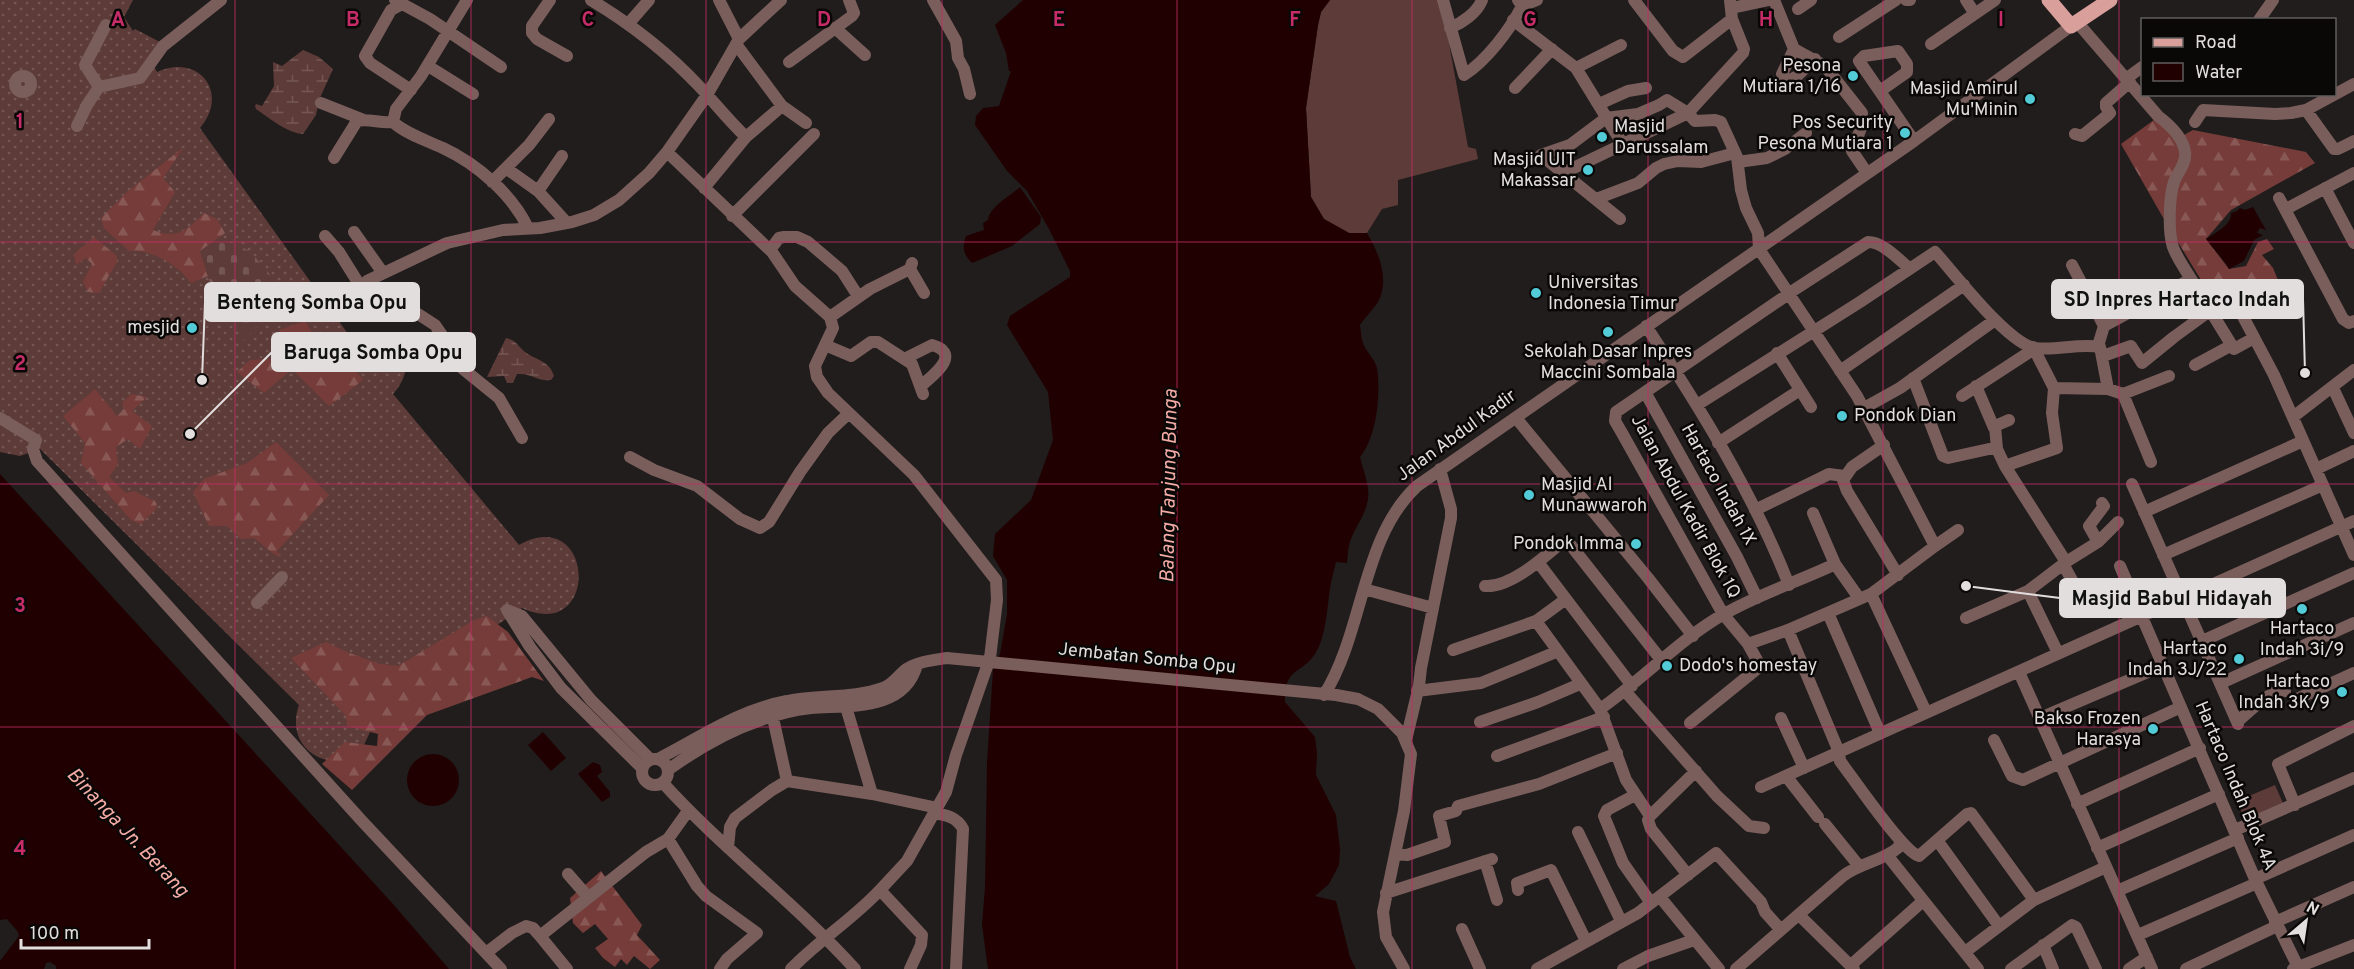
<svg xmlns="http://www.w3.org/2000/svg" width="2354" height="969" font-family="Overpass,sans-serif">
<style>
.grass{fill:url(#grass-dots)}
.forest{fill:url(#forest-firs)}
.wetland{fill:url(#wetland-marsh)}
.cemetery{fill:url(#cemetery-stones)}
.garden{fill:#5d3b38}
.water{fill:#210001}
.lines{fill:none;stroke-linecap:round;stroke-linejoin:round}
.minor{stroke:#7a5e5c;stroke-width:12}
.major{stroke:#d89f9b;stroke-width:15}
.grid{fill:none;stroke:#c52c68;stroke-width:1.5;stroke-opacity:0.55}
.poi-dot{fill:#52cbd7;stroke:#090807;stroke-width:2}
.labels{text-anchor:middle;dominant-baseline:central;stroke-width:5;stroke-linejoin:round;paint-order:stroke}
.poi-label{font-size:18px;fill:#e2dede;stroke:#090807;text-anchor:end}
.street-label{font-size:18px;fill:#e2dede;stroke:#090807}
.water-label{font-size:20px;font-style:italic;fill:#f5aba5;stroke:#090807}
.grid-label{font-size:20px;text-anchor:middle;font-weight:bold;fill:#c52c68;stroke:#090807;stroke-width:5;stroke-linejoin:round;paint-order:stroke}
.leader{fill:none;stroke:#e2dede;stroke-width:2}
.callout-dot{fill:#e2dede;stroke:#090807;stroke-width:2}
.callout{fill:#e2dede;stroke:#e2dede;stroke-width:2}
.callout-label{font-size:20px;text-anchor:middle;font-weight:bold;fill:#111}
</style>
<defs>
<pattern id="grass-dots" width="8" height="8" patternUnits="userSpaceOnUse" patternTransform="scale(1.5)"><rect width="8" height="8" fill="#5d3b38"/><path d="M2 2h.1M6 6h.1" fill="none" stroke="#745754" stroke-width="1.8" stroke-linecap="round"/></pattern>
<pattern id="forest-firs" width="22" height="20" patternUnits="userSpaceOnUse" patternTransform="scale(1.5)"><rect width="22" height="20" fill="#753c39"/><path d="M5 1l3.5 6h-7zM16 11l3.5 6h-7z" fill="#885855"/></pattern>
<pattern id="wetland-marsh" width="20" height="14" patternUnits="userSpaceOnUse" patternTransform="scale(1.5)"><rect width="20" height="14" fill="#5d3b38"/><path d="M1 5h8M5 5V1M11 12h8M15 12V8" fill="none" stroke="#745754"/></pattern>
<pattern id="cemetery-stones" width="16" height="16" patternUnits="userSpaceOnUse" patternTransform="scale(1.5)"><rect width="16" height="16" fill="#5d3b38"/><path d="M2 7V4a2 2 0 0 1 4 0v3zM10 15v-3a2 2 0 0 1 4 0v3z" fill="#745754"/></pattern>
</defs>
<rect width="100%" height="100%" fill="#211d1c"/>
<path class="grass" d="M 0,0 L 133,0 L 124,17 L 133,31 L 135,29 L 162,43 L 151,61 L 157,72 C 199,53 230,93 200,128 L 351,338 C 393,317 425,359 393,394 L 519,545 C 595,503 601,644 522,608 L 370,711 L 370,732 L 364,745 L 327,760 C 301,753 290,730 299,705 L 40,449 L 20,456 L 0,452 Z"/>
<path class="forest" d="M 2158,117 L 2182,136 L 2193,130 L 2306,152 L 2315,163 L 2231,210 L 2206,239 L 2229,269 L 2246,266 L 2258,242 L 2267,239 L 2274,249 L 2262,255 L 2273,268 L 2278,280 L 2224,318 L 2161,214 L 2121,144 Z
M 184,147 L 163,178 L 175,192 L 153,230 C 177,240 187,230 204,213 L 217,219 L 225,233 L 200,251 L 208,276 L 191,283 C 178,265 152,249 129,251 L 104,228 L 101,218 L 128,191 Z
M 94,237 L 117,256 L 117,262 L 99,293 L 88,292 L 83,282 L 92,264 L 86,258 L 76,265 L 74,254 Z
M 305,321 L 316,339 L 323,339 L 336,354 L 340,351 L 363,380 L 329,406 L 292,369 L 264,393 L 237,372 L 250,360 L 274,359 L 290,347 L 279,330 Z
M 95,389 L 117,416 L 124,409 L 122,403 L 131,394 L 147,397 L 132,411 L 152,426 L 140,449 L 128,439 L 116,447 L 118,464 L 109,477 L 126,493 L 134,491 L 156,502 L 157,508 L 141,524 L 131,520 L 81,463 L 85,443 L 63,416 Z
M 276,442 L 329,495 L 277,551 L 281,556 L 275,555 L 254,538 L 241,539 L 227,526 L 209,526 L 193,492 L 204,479 L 247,463 Z
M 487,616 L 508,632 L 544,681 L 532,677 L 427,715 L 352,790 L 322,764 L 345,742 L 377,746 L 378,734 L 347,726 L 346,716 L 291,658 L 326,642 L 347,652 L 380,664 L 398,666 L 474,620 Z
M 601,871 L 642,925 L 637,935 L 660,960 L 650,969 L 634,956 L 627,965 L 621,959 L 615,967 L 603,958 L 595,948 L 608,939 L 595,924 L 583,933 L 573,923 L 570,898 Z"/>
<path class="wetland" d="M 303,50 L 319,57 L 333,69 L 319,100 L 316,115 L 303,134 C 287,133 269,118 256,109 L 255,106 L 256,104 L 262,106 L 274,86 L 273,62 L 282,66 Z
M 506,338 C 516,340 518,346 525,352 C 537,361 549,360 554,376 L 551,380 C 537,382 533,373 517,374 L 513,383 L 507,383 L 504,376 L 487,377 Z"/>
<path class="cemetery" d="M 220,238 L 250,251 L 283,290 L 286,314 L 260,324 L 242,341 L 230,312 L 212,289 L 200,251 Z"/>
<path class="garden" d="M 1330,0 L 1441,0 L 1468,147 L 1476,149 L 1478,159 L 1398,180 L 1398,205 L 1382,209 L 1367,233 L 1349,233 L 1324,219 L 1311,197 L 1306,108 L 1318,25 L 1321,12 Z
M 2275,785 L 2283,803 L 2245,820 L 2237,801 Z"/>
<path class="water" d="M 1023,0 L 1330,0 L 1321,12 L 1318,25 L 1306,108 L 1311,197 L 1324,219 L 1349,233 L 1367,233 C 1379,253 1390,280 1378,302 C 1373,310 1365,317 1360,325 C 1361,331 1361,338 1363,343 C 1366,352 1375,359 1377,368 C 1381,393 1377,437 1360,457 C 1363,471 1370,485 1368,499 C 1366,514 1356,526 1351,539 C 1348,546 1348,556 1347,563 L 1336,562 C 1334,571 1331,580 1330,589 C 1327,609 1326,637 1315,654 C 1301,675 1284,667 1285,702 L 1315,737 L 1317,753 L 1316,775 L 1336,815 L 1340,849 L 1339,865 L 1329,884 L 1315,896 L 1336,901 L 1350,957 L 1356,969 L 988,969 L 982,925 L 985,887 L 987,762 L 993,670 L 1000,654 L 1007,614 L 1007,580 L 993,556 L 995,534 L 1031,500 L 1053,440 L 1048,392 L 1007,325 L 1010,316 L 1070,277 L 1070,271 L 1049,229 L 1027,191 L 1007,171 L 975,125 L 976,116 L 983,108 L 999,106 L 1011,71 L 1009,71 L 1006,53 L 995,25 Z
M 1020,187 L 1041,217 L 1040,224 L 1012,246 L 972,263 C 963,254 962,248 966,236 L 984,230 L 983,223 L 988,220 C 990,206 1010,196 1020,187 Z
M 2253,207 L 2266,230 L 2260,228 L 2257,233 L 2263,235 L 2254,240 L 2244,261 L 2229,269 C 2222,257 2214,250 2206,239 C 2215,233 2232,225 2231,213 L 2237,211 L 2240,208 L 2245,210 Z
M 0,474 L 393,904 L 449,969 L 56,969 L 56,966 L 50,962 L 46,963 L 44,969 L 0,969 L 0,961 L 19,936 L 18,932 L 7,919 L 0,920 Z
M 543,732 L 566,758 L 551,771 L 528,745 Z
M407 780a26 26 0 1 1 52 0a26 26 0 1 1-52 0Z
M 593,762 L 600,765 L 602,772 L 597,776 L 610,792 L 610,797 L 602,802 L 578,774 Z"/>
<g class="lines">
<path class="minor" d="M 395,0 L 430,19 L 501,67
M 467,0 L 421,76 L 396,109 L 393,122 C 406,134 428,141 443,148 C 477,164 512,194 528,228
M 550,0 L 532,26 L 532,33 L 537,39 L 567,56
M 591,0 C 631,24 667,52 699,86 C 715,103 729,121 746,137
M 719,0 L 739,39
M 933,0 L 956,41 L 958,58 L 964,69 L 970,94
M 1443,0 L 1464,75 C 1486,61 1510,30 1522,6 L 1518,0
M 1634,0 L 1673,51 L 1683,57 L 1732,19 L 1730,0
M 1774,0 L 1794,49 L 1825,66 L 1862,113 L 1861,128 L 1852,151 L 1867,173
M 1906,0 L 1910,0
M 1966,0 L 1975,14
M 402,4 L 391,10 L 365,56 L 370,63 L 411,90
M 1522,6 L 1537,0
M 1732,8 L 1769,0
M 1798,9 L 1811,0
M 1513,20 L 1576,68 L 1622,143
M 2259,20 L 2273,0
M 2077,22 L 2158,116 C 2170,125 2183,137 2185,152 C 2187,163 2177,173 2174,182 C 2169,197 2168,232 2173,247 C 2177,258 2185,269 2191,279
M 629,23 L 649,0
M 835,28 L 865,55
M 1450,28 C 1462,23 1477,13 1482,0
M 1839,37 L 1896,0
M 1931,44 L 1995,0
M 1794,49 L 1782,74 L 1785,82 L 1796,77 L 1815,59
M 789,62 L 852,16 L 854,13 L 849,0
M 428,66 L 473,94
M 1576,68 L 1621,45
M15 84a8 8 0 1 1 16 0a8 8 0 1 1-16 0Z
M 2127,78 L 2142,67
M 99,87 L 85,65 L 106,25
M 1515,88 L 1552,49
M 1880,91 L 1907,72 L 1907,64 L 1898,51 L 1864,56 L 1859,61 L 1914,141
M 321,103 L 364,120
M 1599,104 L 1628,91 L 1646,88
M 782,106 L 806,123
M 2306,110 L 2334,149 L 2338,149 L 2354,141
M 2195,122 L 2203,110 L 2275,114 L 2291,113 L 2306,110 L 2354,84
M 77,126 L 87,105 L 99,87 L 140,78 L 163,46 L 221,0
M 2075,134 L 2082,136 L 2108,115 L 2110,113 L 2106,107 L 2106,103 L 2130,82
M 667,152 L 772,252 L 795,286 L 830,317 L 833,328 L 815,366 L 817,377 L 828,393 L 914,475 L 996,580 L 997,600 L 990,658 L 956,755 L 946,792 L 934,813 C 946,815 957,817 963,829 L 956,969
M 1541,155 L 1570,145 L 1606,118 L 1638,114 L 1659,105 L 1667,100 L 1688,113 L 1743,53 L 1744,49 L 1732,19
M 1541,155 L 1620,219
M 334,158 L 357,121 C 369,118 381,124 393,122
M 1738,162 L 1767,158 L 1785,149 L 1806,133
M 507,169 L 538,191 L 567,223
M 1563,173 L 1688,113 L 1695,121 L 1715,120 L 1721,122 L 1737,157 L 1741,190 L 1746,208 L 1758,233 L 1759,249 L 1857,396 L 1935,546 L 1871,594 L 1788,630 L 1748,644 L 1723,614 L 1622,433 L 1615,421 L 1616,412 L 1790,293 L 1794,290 L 1868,242 C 1883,242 1898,259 1909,268
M 492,182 L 529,145 L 549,119
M 704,188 L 746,137 L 782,106 L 736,44
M 2325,188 L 2354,243
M 538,191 L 562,156
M 2279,198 L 2343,319 L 2349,323 L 2354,321
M 1596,199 L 1638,183 L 1656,168 L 1664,164 L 1678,161 L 1701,162 L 1735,153
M 2286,209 L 2354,173
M 732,216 L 814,134
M 354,232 L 383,273
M 325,236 L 339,252 L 359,284
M 770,250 L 779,238 L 784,237 L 797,237 L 808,242 L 842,271 L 858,296
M 2072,265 L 2104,326 L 2098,346
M 910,269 L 924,293
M 2239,309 L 2274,375 L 2354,555
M 830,317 L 870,289 L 910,269 L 912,263
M 1646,326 C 1700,408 1753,493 1789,585
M 2104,326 L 2191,279 L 2234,349 L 2254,338
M 825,345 L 851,356 L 871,342 L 878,342 L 912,364 L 923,394
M 2033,347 L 2054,388 L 2108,389 L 2123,394 L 2151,462
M 1777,353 L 1811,407
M 2103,356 L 2131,346 L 2142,363 L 2174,337 L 2211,310
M 906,358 L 932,345 C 963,354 932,376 921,386
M 2195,365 L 2232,345
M 1840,371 L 1964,285
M 1913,378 L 1943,456 L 1948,458 L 1989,449 L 1997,449 L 2005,466 L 2066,562 L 2098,542 L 2118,522
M 1976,386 L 1994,428
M 2333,388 L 2354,433
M 1645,392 L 1737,557 L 1757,598
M 2123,394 L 2169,376
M 1962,396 L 2034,349
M 1697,405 L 1860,302 L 1935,252 C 1955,274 2008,344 2035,348 C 2056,351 2079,343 2100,347 L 2108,389
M 1864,408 L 1900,388 L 1995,320
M 2293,417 L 2354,370
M 0,418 L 36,440 L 33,449 L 37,461 L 362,821 L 501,969
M 1516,418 L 1648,578 L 1693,636
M 522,438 L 499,398 L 457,364 L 448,344 L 435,325 L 367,281 L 447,243 L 503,230 L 540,228 L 572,222 L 594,215 L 619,200 L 649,173 L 667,152 L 707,95 L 739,39 L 781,0
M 1718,443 L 1800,390
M 1884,445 L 1852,467 L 1843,480 L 1847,491 L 1898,575
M 1997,449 L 1995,426 L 2009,420
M 630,457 L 654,470 L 697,486 L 740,519 L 760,528 L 769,522 L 800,472 L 828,433 L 849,413
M 2005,466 L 2057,448 L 2052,413 L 2054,388
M 2316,469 L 2354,451
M 2132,484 L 2238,724
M 1755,510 L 1829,474 L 1844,476
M 2144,512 L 2303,441
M 1813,513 L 1835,564
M 2098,542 L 2089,526 L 2104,506 L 2102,503
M 1935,546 L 1958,530
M 2163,555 L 2323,485
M 1538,562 L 1632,686
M 2063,564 L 2088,609
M 2120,566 L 2255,879 L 2299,969
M 1485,586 C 1510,588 1543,558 1561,543 L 1569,543 L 1662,661
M 1364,589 L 1433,608 L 1421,668 L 1419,686 L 1406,740
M 2028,591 L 2066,562
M 1871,594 L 1926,712
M 257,603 L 282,577
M 1433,608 L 1451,518 L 1451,509 L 1440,469
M 507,610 L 530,647 L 561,688 L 642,768
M 507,610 L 522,616 L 591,700 L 650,759
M 1828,613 L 1880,733
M 1966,618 L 2028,591 L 2058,653
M 1536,621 L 1600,709 L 1626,780 L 1650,816 L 1648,820 L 1651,829 L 1688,875
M 1788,630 L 1839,752 L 1840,761 C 1853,778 1903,852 1919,856 L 1967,814 L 1971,813 L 2034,900
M 2200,642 L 2354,573
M 1453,650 L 1536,621 L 1566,599
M 2019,672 L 2152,969
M 2221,683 L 2354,623
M 1417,691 L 1481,683 L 1556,652
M 1625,691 L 1717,796 L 1749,826 L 1764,828
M 1324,695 C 1364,632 1361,538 1417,486 L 1914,141 L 2071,26
M 2297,699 L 2354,673
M 846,707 L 872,794
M 771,709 L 787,781
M 1600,709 C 1642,680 1680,639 1724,614 C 1759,594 1797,582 1833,565 L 1835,564 L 1859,598
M 1781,718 L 1804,768
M 2040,718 L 2162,666
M 1480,722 L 1538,702 L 1580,684
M 2237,722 L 2262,700 L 2280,689 L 2285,691
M 1690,723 L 1758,668 L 1758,662 L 1748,644
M 1994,740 L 2012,776 L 2023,780 L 2181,707
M 1497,756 L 1604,717
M642 772a13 13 0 1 1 26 0a13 13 0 1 1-26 0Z
M 658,759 C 701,737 739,710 787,701 C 818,694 853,699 883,688 C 892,685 897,677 904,671 C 914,662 934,660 947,658 L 1336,695 L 1358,699 L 1378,709 L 1402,733 L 1411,754 L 1404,811 L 1383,912 L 1386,937 L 1404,969
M 668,770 C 697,749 728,731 761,720 C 777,714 794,710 811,708 C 848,705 904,712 917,665
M 1786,776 L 1818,817
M 663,783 C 723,849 795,903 855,969
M 1761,787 L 2354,521
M 1635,795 L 1607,810 L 1604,816 L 1623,863 L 1651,903
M 2077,804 L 2200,748
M 2295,805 L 2278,764 L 2354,726
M 1650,816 L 1696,771
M 1825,824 L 1859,866
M 2235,830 L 2354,778
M 1578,832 L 1621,921
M 668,839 L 697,886 L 706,896 L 757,933 L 727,959 L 720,969
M 1937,840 L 1999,926
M 728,848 L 730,827 L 735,818 L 772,790 L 787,781 L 872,794 L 933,807 L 934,813 L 907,861 L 880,890 L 922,935 L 921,945 L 910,969
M 2097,848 L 2219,794
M 1395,854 L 1407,855 L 1445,842 L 1439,816 L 1456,811 L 1458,806 L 1539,784 L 1617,753
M 1887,855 L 1978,969
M 1485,861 L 1497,900
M 568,874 L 588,897
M 2255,879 L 2354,835
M 1518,890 L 1517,883 L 1551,870 L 1586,941
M 2117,891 L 2238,838
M 1386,893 L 1492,859
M 1660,897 L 1719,969
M 1799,915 L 1854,969
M 2275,922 L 2354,887
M 1462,929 L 1480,969
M 2138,935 L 2257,883
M 540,936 L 567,969
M 2043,945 L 2053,969
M 1965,952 L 2034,900 L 2106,867
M 486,953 L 512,933 L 526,926 L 533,928 L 540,936 L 646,852 L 668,839 L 688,811
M 1851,965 L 1923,901
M 791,969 C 819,940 853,919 880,890
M 1537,969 L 1638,913 L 1716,853 L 1761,902 L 1765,912 L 1781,930
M 1623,969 L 1648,956 L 1694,940
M 1736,969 L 1843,876 C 1860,863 1883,861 1899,847 L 1900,841
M 2011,969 L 2072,925 L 2076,927 L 2096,969
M 2129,969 L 2147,957
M 2186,969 L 2277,926
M 2293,969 L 2354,945"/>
<path class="major" d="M 2049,0 L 2071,26 L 2110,0"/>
</g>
<path class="grid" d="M 235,0 L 235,969M 471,0 L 471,969M 706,0 L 706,969M 942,0 L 942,969M 1177,0 L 1177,969M 1412,0 L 1412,969M 1648,0 L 1648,969M 1883,0 L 1883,969M 2119,0 L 2119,969M 0,242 L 2354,242M 0,484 L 2354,484M 0,727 L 2354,727"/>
<g class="poi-dot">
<circle cx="1853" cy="76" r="6"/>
<circle cx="2030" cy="99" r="6"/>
<circle cx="1905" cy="133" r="6"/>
<circle cx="1602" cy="137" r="6"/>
<circle cx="1588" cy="170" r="6"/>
<circle cx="1536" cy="293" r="6"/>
<circle cx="192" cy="328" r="6"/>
<circle cx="1608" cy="332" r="6"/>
<circle cx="1842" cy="416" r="6"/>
<circle cx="1529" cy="495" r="6"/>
<circle cx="1636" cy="544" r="6"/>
<circle cx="2302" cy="609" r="6"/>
<circle cx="2239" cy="659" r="6"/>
<circle cx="1667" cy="666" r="6"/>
<circle cx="2342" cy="692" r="6"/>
<circle cx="2153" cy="729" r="6"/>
</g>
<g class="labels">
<g class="poi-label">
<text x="1841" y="66">Pesona<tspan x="1841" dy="21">Mutiara 1/16</tspan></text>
<text x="2018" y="89">Masjid Amirul<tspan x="2018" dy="21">Mu'Minin</tspan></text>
<text x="1893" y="123">Pos Security<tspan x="1893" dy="21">Pesona Mutiara 1</tspan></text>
<text x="1614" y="127" text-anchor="start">Masjid<tspan x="1614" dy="21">Darussalam</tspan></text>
<text x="1576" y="160">Masjid UIT<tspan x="1576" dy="21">Makassar</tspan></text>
<text x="1548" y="283" text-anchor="start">Universitas<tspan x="1548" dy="21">Indonesia Timur</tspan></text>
<text x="180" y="328">mesjid</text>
<text x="1608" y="352" text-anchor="middle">Sekolah Dasar Inpres<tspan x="1608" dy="21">Maccini Sombala</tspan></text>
<text x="1854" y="416" text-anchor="start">Pondok Dian</text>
<text x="1541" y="485" text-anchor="start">Masjid Al<tspan x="1541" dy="21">Munawwaroh</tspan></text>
<text x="1624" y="544">Pondok Imma</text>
<text x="2302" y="629" text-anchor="middle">Hartaco<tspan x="2302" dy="21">Indah 3i/9</tspan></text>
<text x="2227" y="649">Hartaco<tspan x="2227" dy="21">Indah 3J/22</tspan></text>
<text x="1679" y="666" text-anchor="start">Dodo's homestay</text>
<text x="2330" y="682">Hartaco<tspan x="2330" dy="21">Indah 3K/9</tspan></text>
<text x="2141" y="719">Bakso Frozen<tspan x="2141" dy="21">Harasya</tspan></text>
</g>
<g class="street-label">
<text transform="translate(1457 436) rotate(-36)">Jalan Abdul Kadir</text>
<text transform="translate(1718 485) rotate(61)">Hartaco Indah 1X</text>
<text transform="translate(1685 507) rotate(61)">Jalan Abdul Kadir Blok 1Q</text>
<text transform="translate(1147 659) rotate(6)">Jembatan Somba Opu</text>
<text transform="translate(2235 786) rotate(67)">Hartaco Indah Blok 4A</text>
</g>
<g class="water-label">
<text transform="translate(1170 486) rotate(-89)">Balang Tanjung Bunga</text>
<text transform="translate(127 833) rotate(47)">Binanga Jn. Berang</text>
</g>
</g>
<g class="grid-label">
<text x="118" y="26">A</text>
<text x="353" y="26">B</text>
<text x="588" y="26">C</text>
<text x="824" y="26">D</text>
<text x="1059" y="26">E</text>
<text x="1295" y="26">F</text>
<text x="1530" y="26">G</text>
<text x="1766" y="26">H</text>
<text x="2001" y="26">I</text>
<text x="20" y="128">1</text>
<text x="20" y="370">2</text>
<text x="20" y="612">3</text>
<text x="20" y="855">4</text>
</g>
<path class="leader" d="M2305 373L2303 299M202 380L205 302M190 434L272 352M1966 586L2060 598"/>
<g class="callout-dot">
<circle cx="2305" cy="373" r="6"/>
<circle cx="202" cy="380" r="6"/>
<circle cx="190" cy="434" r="6"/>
<circle cx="1966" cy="586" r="6"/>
</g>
<g class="callout">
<rect x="2052" y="280" width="251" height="38" rx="6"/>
<rect x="205" y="283" width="214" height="38" rx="6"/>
<rect x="272" y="333" width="203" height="38" rx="6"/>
<rect x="2060" y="579" width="225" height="38" rx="6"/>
</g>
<g class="callout-label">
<text x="2177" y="306">SD Inpres Hartaco Indah</text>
<text x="312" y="309">Benteng Somba Opu</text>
<text x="373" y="359">Baruga Somba Opu</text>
<text x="2172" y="605">Masjid Babul Hidayah</text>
</g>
<rect x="2141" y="18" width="195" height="78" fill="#090807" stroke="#605e5d" stroke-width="1.5"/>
<rect x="2153" y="38" width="30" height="9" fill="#d89f9b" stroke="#605e5d" stroke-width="1.5"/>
<text x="2195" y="48" font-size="18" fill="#e2dede">Road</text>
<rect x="2153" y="63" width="30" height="18" fill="#210001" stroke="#605e5d" stroke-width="1.5"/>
<text x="2195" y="78" font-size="18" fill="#e2dede">Water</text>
<g transform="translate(2306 921) rotate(29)" stroke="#090807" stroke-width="4.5" paint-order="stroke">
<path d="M0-4.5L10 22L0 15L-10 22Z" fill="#e2dede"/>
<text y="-9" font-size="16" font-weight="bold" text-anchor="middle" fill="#e2dede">N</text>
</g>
<path d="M21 939v9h128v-9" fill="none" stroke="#e2dede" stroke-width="3"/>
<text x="30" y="939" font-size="18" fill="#e2dede" stroke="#090807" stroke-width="4.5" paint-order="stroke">100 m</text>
</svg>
